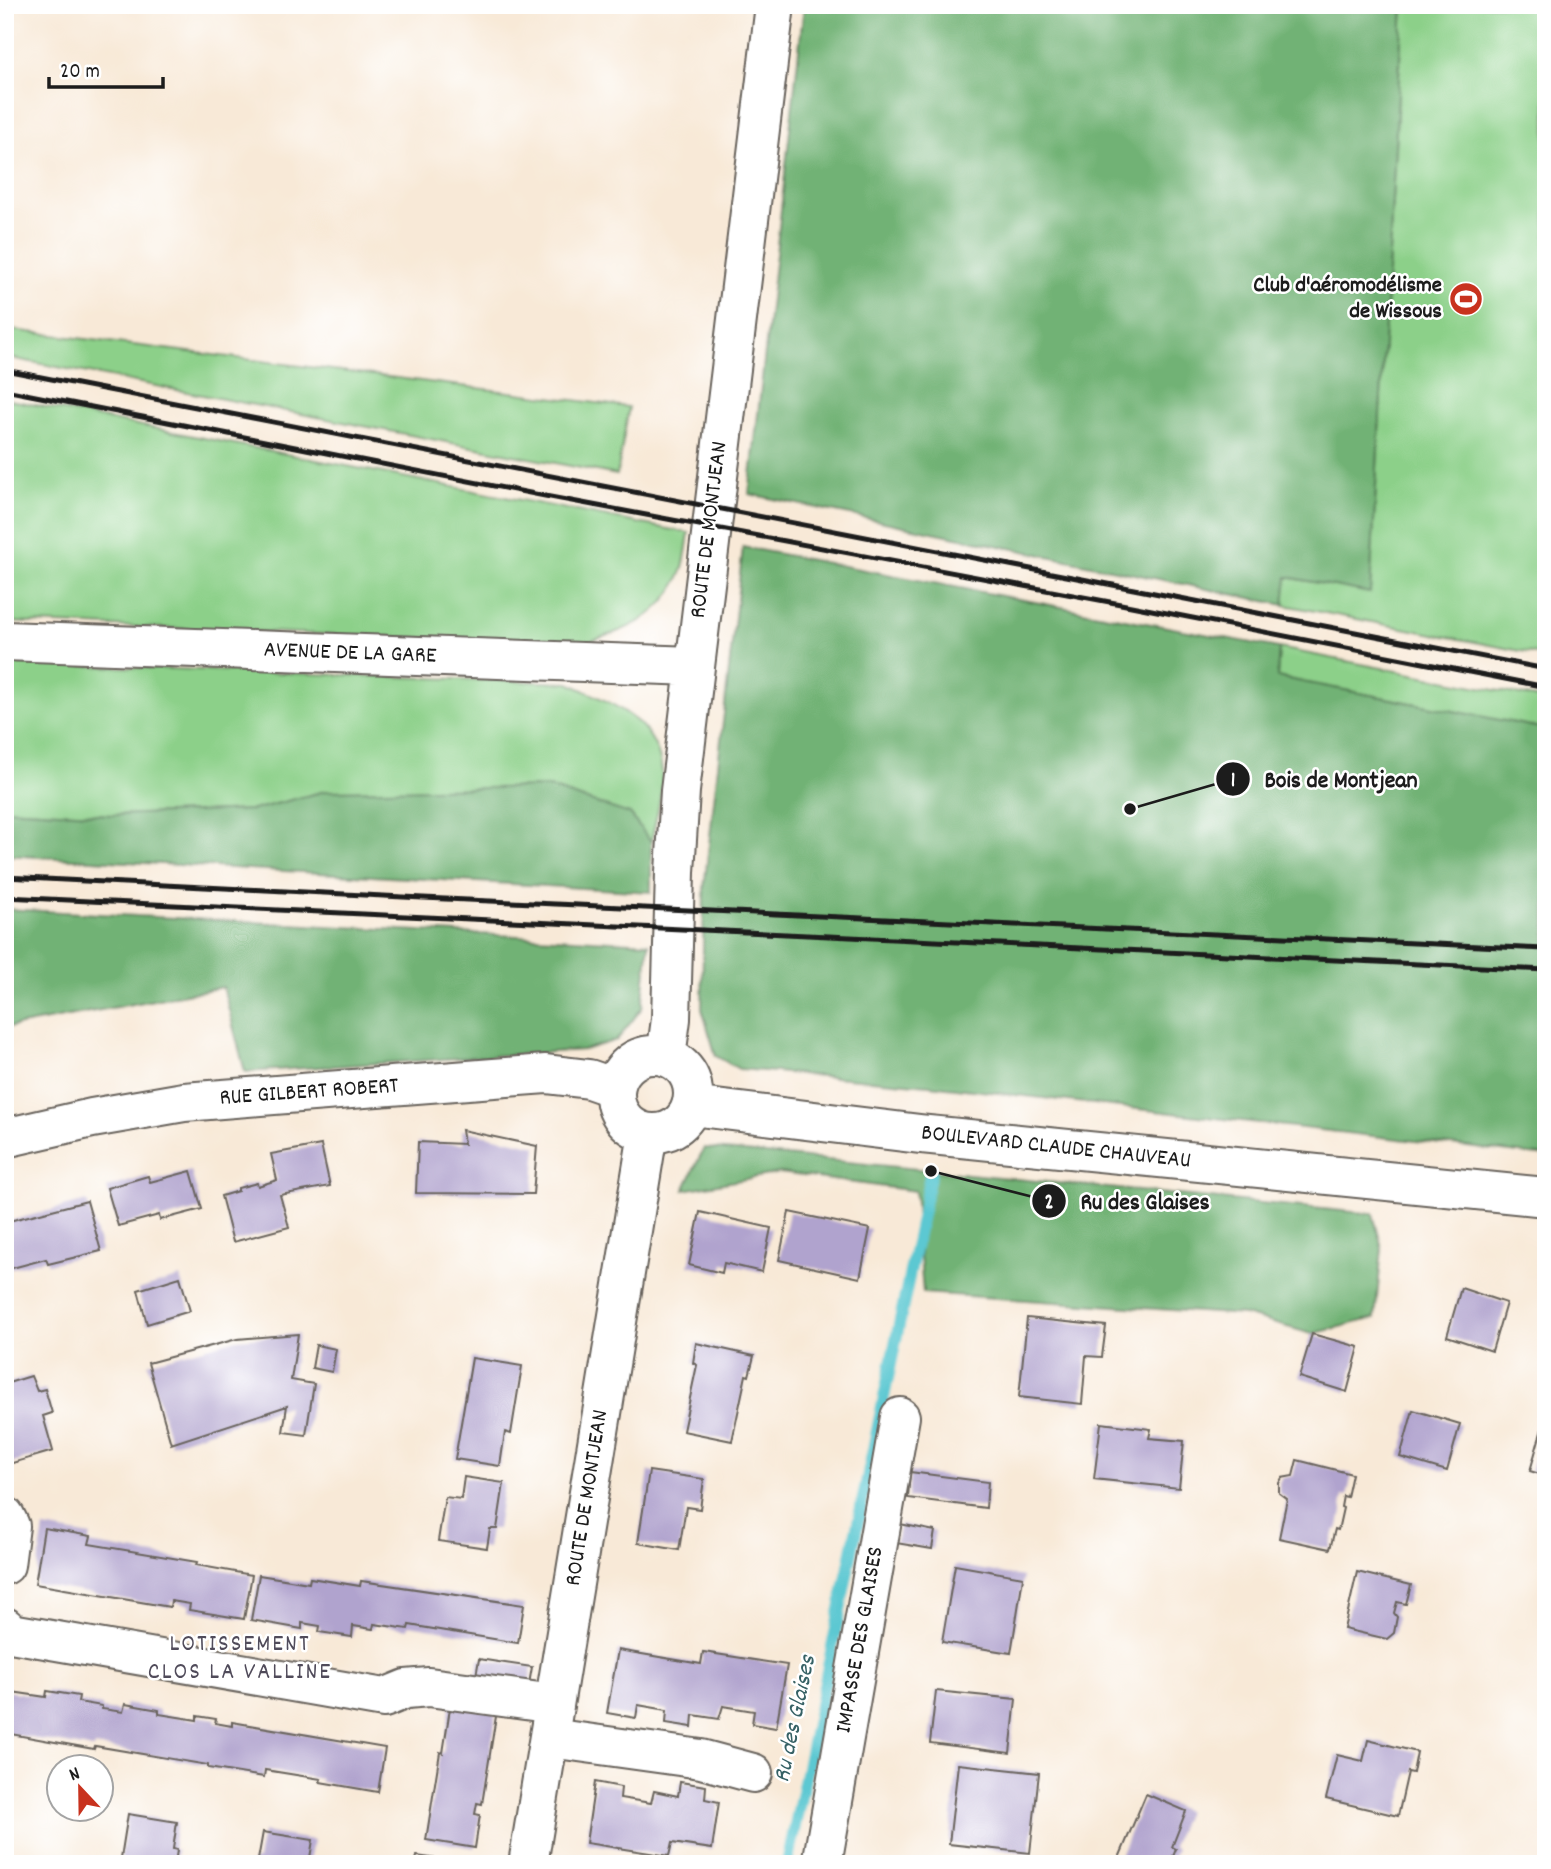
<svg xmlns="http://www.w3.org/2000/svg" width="1551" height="1869" font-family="Dekko,sans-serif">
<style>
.green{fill:#8cd089;stroke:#547652;stroke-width:2}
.forest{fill:#71b275;stroke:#466748;stroke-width:2}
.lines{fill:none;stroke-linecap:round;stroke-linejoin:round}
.stream{stroke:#5cc8d2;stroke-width:12}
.building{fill:#b0a3ce}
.street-casing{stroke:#69645d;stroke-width:42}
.secondary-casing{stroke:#69645d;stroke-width:42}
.street{stroke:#fff;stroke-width:38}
.secondary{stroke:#fff;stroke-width:38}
.rail{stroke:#1c1c1c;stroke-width:5}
.labels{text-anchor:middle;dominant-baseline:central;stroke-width:5;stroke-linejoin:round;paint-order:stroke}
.poi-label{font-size:23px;font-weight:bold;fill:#1c1c1c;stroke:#fff;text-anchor:end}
.street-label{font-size:23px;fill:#1c1c1c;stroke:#fff}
.neighbourhood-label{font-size:24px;letter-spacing:2px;fill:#504b5a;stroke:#fff}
.water-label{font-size:24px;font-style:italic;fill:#366165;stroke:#fff}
.leader{fill:none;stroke:#1c1c1c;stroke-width:2.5}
.callout-dot{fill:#1c1c1c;stroke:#fff;stroke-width:2.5}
.mark-label{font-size:21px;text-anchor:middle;font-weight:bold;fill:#fff}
.callout-label{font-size:24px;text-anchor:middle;font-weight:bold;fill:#1c1c1c;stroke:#fff;stroke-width:5;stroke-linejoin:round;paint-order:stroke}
</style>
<rect width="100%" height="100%" fill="#fff"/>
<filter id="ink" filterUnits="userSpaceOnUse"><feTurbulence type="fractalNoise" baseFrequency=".0143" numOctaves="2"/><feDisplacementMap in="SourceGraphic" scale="14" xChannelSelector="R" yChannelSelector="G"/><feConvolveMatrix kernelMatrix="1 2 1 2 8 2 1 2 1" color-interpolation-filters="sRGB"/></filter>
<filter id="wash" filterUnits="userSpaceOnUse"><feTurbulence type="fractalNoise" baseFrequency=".00686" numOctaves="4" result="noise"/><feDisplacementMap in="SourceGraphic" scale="28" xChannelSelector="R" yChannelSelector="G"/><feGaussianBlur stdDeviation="1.57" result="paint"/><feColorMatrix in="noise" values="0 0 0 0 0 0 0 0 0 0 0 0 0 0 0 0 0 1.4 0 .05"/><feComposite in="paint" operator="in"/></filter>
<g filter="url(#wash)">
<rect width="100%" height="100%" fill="#f8e9d7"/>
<path class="green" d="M 1403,5 L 1546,5 L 1546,656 L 1284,605 L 1286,577 L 1370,592 Z
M 5,329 L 629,407 L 617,475 L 5,357 Z
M 5,399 L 689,533 C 687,545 686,559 682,571 C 663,619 626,630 581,644 L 5,622 Z
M 1279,648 L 1546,700 L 1546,729 L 1277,677 Z
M 5,663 L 569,683 C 611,704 657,718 662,772 C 664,789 655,823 651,842 L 630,814 L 325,791 L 253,810 L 112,815 L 5,809 Z"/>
<path class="forest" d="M 804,5 L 1403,5 L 1370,593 L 1287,577 L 1284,605 L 749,494 Z
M 743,547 L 1279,648 L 1277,677 L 1546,729 L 1546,1156 L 929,1085 L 739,1069 L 716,1056 L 702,1009 L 704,888 Z
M 547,787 L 630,814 L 651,842 L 651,892 L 5,855 L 5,809 L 112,815 L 253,810 L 325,791 Z
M 5,909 L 649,943 L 642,1008 L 617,1040 L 584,1050 L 245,1072 L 223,987 L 5,1028 Z
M 704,1148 L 1373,1214 L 1382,1248 L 1375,1318 L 1312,1334 L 1244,1315 L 923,1293 L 915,1191 L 780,1173 L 684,1190 Z"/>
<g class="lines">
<path class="stream" d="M 787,1864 L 931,1171"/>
</g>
<g id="blocks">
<path class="building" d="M 462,1130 L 537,1146 L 533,1194 L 416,1193 L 418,1142 L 464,1144 Z
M 321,1145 L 330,1186 L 280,1195 L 289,1227 L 233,1242 L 221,1196 L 238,1191 L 238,1188 L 257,1183 L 258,1186 L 277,1180 L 271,1154 Z
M 191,1171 L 202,1209 L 160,1220 L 159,1215 L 118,1226 L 107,1188 L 148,1176 L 150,1182 Z
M 87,1201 L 101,1251 L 48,1264 L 46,1259 L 5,1270 L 5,1222 Z
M 700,1212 L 771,1228 L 762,1272 L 724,1263 L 722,1273 L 689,1265 Z
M 789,1212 L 870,1229 L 860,1278 L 779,1260 Z
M 180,1277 L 190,1311 L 147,1324 L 138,1290 Z
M 1461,1288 L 1506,1303 L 1492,1351 L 1447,1336 Z
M 1027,1318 L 1106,1326 L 1102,1357 L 1086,1356 L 1082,1404 L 1019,1397 Z
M 298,1334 L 291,1380 L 314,1384 L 306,1435 L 283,1432 L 287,1406 L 171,1444 L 148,1363 L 237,1339 Z
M 1312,1334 L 1359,1347 L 1347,1392 L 1299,1377 Z
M 696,1343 L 754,1356 L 749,1376 L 746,1375 L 732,1441 L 683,1431 L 697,1365 L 693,1363 Z
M 316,1345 L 336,1349 L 332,1372 L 312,1368 Z
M 472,1358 L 522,1366 L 511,1434 L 505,1432 L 500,1466 L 455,1459 Z
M 31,1376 L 37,1391 L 45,1389 L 52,1413 L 43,1416 L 53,1451 L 9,1464 L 5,1451 L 5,1384 Z
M 1413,1410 L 1460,1424 L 1447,1471 L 1400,1457 Z
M 1545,1418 L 1546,1418 L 1546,1476 L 1530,1471 Z
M 1101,1423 L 1151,1429 L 1149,1438 L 1184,1441 L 1179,1488 L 1094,1479 Z
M 1297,1460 L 1352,1474 L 1347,1497 L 1343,1496 L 1341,1507 L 1343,1508 L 1339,1526 L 1338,1530 L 1335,1529 L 1330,1549 L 1279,1538 L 1287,1499 L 1279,1493 L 1279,1483 L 1282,1478 L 1293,1476 Z
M 649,1471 L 704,1479 L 700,1509 L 686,1507 L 679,1550 L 638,1543 Z
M 910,1472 L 988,1482 L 986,1508 L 908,1498 Z
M 464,1477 L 504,1483 L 497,1529 L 490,1529 L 487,1548 L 438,1541 L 445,1497 L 461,1499 Z
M 900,1524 L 935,1531 L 932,1549 L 896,1543 Z
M 44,1528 L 91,1536 L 89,1544 L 197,1562 L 196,1565 L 252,1575 L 244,1619 L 189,1610 L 190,1604 L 171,1601 L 170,1607 L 35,1584 Z
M 955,1565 L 1023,1577 L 1011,1653 L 942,1642 Z
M 1357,1572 L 1411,1585 L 1406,1604 L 1397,1602 L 1394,1613 L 1397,1617 L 1394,1633 L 1387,1639 L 1344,1629 Z
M 259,1575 L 309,1583 L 310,1578 L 360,1586 L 361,1581 L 524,1605 L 518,1643 L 409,1625 L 408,1629 L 374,1624 L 373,1629 L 353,1626 L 352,1637 L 319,1632 L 320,1626 L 302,1623 L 302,1629 L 251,1620 Z
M 618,1650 L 701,1664 L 703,1652 L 787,1665 L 776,1728 L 752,1724 L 754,1711 L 723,1706 L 719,1719 L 693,1715 L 692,1727 L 666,1723 L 667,1710 L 638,1705 L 636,1718 L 607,1713 Z
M 479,1659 L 532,1667 L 529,1684 L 476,1676 Z
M 5,1691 L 46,1697 L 47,1691 L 79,1696 L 78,1702 L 102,1706 L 102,1709 L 123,1712 L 125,1704 L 159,1710 L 159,1714 L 197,1720 L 197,1716 L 216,1719 L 215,1723 L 232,1726 L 232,1722 L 385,1748 L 378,1792 L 320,1782 L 321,1779 L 265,1770 L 264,1777 L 208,1768 L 208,1765 L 95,1746 L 94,1749 L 5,1733 Z
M 936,1691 L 1016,1699 L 1010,1753 L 930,1743 Z
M 451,1702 L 497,1710 L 482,1804 L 477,1803 L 475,1814 L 480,1815 L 475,1848 L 426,1840 L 440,1752 L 443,1753 Z
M 1368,1740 L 1417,1752 L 1413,1773 L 1408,1772 L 1398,1816 L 1326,1799 L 1337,1755 L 1363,1761 Z
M 958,1764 L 1039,1773 L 1030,1853 L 949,1844 Z
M 595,1782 L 621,1787 L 620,1798 L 651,1803 L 654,1791 L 678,1796 L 680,1782 L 706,1786 L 705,1799 L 719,1802 L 712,1849 L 672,1843 L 669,1856 L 586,1843 Z
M 1146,1794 L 1186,1811 L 1172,1847 L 1176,1849 L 1170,1864 L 1133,1864 L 1119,1858 Z
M 128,1814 L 177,1822 L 173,1849 L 177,1850 L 175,1864 L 120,1864 Z
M 263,1832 L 313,1840 L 309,1864 L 252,1864 L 253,1860 L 258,1860 Z
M 417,1856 L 458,1862 L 458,1864 L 415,1864 Z"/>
</g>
</g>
<g filter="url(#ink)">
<use href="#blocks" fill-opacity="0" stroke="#69645d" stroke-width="2"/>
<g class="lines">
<g class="street-casing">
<path id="street" d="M 691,1106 L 920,1134 L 1546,1197
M 5,1138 L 92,1118 L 184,1102 L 546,1074 L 589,1079 L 615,1088
M 5,1516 L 10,1526 L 5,1565
M 5,1627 L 11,1633 L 384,1698 L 406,1689 L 429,1687 L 554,1704
M 550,1738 L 701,1759 L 753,1773
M 822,1864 L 900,1417"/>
</g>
<g class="secondary-casing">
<path id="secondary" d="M 5,641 L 694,666
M615 1094a39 39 0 1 1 78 0a39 39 0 1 1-78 0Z
M 666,1057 L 671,1019 L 675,872 L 680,791 L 775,5
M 528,1864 L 648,1133"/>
</g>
<use href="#street" class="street"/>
<use href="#secondary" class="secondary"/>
<path class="rail" d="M 5,370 L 1546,669
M 5,390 L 545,496 L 1126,605 L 1546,687
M 5,877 L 423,898 L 1546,949
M 5,897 L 1546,970"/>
</g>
</g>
<defs>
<g id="stadium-disc" transform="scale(1.75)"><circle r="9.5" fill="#c8321e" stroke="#fff"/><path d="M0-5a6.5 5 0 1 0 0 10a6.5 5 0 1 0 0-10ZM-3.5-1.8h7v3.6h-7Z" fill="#fff"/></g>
</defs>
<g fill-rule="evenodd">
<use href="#stadium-disc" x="1466" y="299"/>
</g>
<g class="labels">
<g class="poi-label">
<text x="1442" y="286">Club d'aéromodélisme<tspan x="1442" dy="26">de Wissous</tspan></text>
</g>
<g class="street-label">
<text transform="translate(710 530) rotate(-83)">ROUTE DE MONTJEAN</text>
<text transform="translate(350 654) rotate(2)">AVENUE DE LA GARE</text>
<text transform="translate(309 1093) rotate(-4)">RUE GILBERT ROBERT</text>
<text transform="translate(1056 1148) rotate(6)">BOULEVARD CLAUDE CHAUVEAU</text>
<text transform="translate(588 1498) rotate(-81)">ROUTE DE MONTJEAN</text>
<text transform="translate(861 1640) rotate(-80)">IMPASSE DES GLAISES</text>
</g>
<g class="neighbourhood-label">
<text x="240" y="1645">LOTISSEMENT<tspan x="240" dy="28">CLOS LA VALLINE</tspan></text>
</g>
<g class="water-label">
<text transform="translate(796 1719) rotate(-78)">Ru des Glaises</text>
</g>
</g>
<path class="leader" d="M1130 809L1233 779M931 1171L1049 1201"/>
<g class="callout-dot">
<circle cx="1130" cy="809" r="7"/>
<circle cx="931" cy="1171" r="7"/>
<circle cx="1233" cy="779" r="18"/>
<circle cx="1049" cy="1201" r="18"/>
</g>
<g class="mark-label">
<text x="1233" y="786">1</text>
<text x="1049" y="1208">2</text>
</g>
<g class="callout-label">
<text x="1341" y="787">Bois de Montjean</text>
<text x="1145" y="1209">Ru des Glaises</text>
</g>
<rect width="1551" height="1869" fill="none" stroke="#fff" stroke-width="28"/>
<g transform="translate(80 1788) rotate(338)"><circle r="33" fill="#ffffff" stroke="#a4a4a4" stroke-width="2"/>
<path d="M0-5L12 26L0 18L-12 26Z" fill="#c8321e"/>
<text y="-10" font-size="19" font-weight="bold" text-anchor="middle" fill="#1c1c1c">N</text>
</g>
<path d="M49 77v10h114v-10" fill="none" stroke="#1c1c1c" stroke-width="3.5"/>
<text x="60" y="77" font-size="21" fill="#1c1c1c" stroke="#ffffff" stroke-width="5" paint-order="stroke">20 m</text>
</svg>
